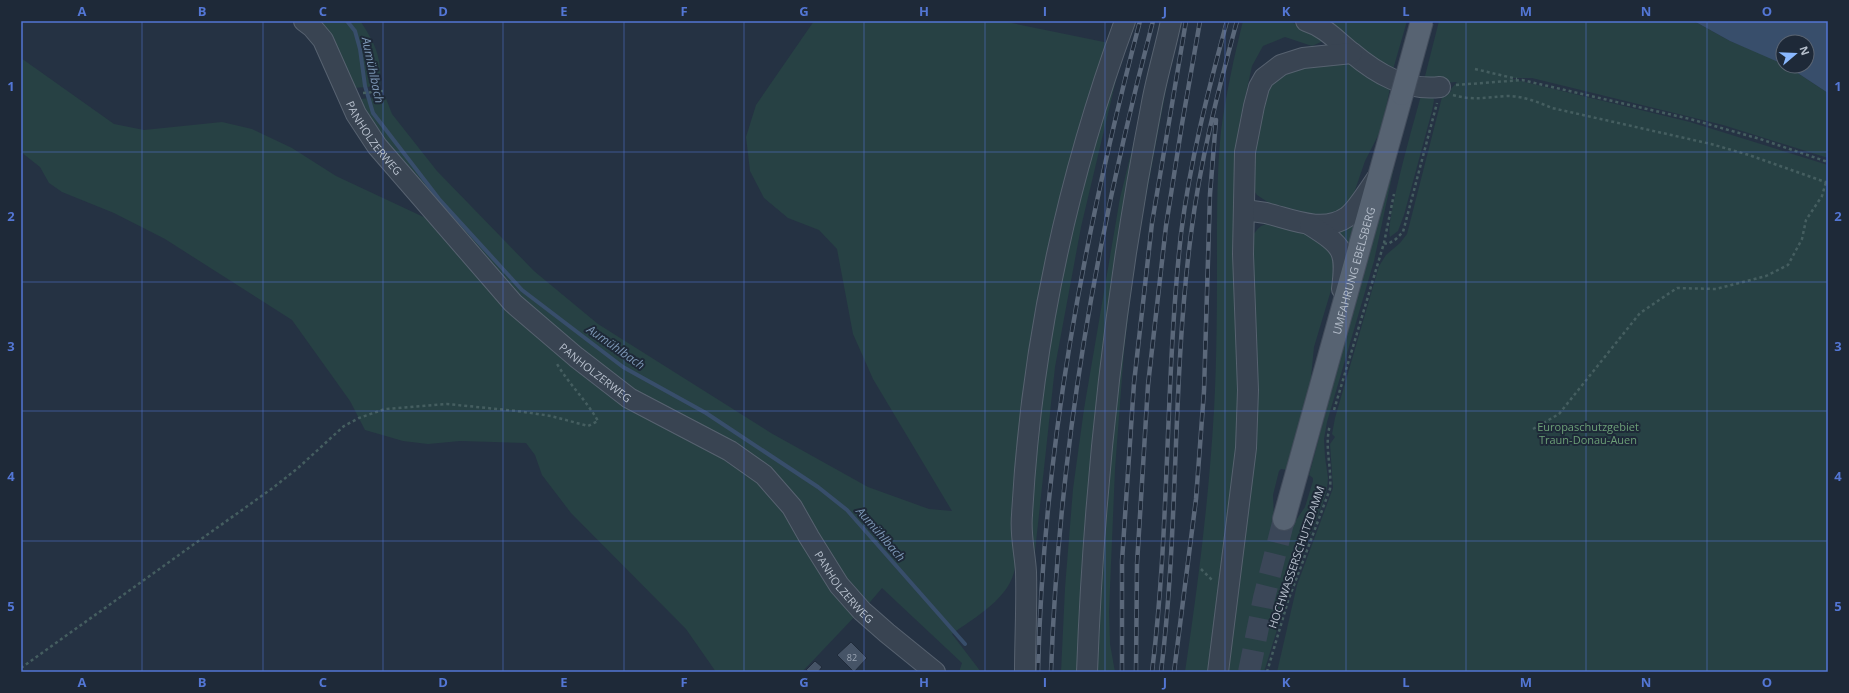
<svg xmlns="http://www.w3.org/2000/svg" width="1849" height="693" font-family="'Open Sans',sans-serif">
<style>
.green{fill:#274144}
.water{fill:#384e6b}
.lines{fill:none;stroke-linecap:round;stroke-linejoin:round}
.stream{stroke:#384e6b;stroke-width:4}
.building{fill:#465467;stroke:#202b3a}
.major-tunnel{stroke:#3b4758;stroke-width:22;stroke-dasharray:22 11;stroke-linecap:butt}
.minor-casing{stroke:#576270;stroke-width:22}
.major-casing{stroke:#434d5c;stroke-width:24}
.path{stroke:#455e60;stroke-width:2.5;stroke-dasharray:3 3;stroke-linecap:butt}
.minor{stroke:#394452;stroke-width:20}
.major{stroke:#576372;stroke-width:22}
.rail-casing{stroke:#5b687a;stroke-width:4.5}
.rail{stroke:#1e2938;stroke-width:3;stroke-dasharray:9;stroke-linecap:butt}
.major-bridge-casing{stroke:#434d5c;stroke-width:24;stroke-linecap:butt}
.major-bridge{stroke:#576372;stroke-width:22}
.grid{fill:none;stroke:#5376d4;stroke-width:1;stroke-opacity:0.55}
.labels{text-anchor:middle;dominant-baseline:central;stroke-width:4;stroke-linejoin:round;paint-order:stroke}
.number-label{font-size:9px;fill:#9aa4b3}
.street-label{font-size:11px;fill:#b6bfcc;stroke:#1e2938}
.park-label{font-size:11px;fill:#6c9f77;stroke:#1e2938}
.water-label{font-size:12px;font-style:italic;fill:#7c96b5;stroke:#1e2938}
.neatline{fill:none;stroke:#5376d4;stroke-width:1.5}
.grid-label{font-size:13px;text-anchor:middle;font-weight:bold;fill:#5376d4}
</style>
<rect width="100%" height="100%" fill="#253243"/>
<path class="green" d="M 310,21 L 361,22 C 376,45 382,58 380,86 L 353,88 Z
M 814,21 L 1002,21 L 1109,43 L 1093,86 L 1015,552 C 1015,557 1016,562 1015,567 C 1011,598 975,617 952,634 L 981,672 L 959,672 L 962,663 L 882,588 L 865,608 L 796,502 L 631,395 L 516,301 L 355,104 L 361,99 L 385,96 L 392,114 L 437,171 L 534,271 L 598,324 L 771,433 L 868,487 L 929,509 L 952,511 L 873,379 L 853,334 L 837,249 L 819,230 L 788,218 L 764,198 L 750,171 L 746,137 L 756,105 Z
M 1130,21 L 1081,227 L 1055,367 L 1032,579 L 1026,503 L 1071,203 Z
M 1243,21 L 1287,21 L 1317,31 L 1322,38 L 1321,42 L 1312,46 L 1285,37 L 1263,46 L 1252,66 L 1239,126 L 1234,187 L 1234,265 L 1240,390 L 1236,457 L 1209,672 L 1185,672 C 1198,585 1209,498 1214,410 C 1217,357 1217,303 1217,249 C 1217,210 1217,170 1221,131 C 1226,94 1234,57 1243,21 Z
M 1326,21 L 1407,21 L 1392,73 Z
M 1439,21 L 1694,21 L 1730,41 L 1780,61 L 1783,64 L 1783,66 L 1787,66 L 1828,93 L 1828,158 L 1723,125 L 1532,78 L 1509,78 L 1690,122 L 1828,165 L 1828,672 L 1277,672 L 1297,585 L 1333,488 L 1330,444 L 1335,437 L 1332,434 L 1335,418 L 1379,266 L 1386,255 L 1400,243 L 1407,234 L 1442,97 L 1447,92 L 1452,91 L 1450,90 L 1457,82 L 1423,84 Z
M 21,58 L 114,124 L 144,130 L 222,122 L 252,129 L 292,148 L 336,176 L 430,220 L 507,310 L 761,481 L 858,613 L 802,672 L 716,672 L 686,629 L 571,513 L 542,475 L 535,455 L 526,443 L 460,441 L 428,444 L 403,441 L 365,430 L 350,401 L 292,320 L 165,239 L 114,213 L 62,192 L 49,183 L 40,167 L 21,152 Z
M 1352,62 L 1391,83 L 1382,128 L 1365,161 L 1351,202 L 1331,217 L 1312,214 L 1269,203 L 1257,195 L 1252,188 L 1251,165 L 1266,89 L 1293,66 Z
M 1153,64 L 1170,68 L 1136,250 L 1124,351 L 1115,469 L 1109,612 L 1110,644 L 1115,672 L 1061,672 L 1065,588 L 1073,489 L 1084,409 L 1120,198 Z
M 1422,92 L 1432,93 L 1434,100 L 1432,111 L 1404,215 L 1398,231 L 1390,237 C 1385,222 1416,114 1422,92 Z
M 1406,111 L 1374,261 L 1327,422 L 1324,439 L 1325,457 L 1328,478 L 1327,489 L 1323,503 L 1293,578 L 1264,672 L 1225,672 L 1250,238 C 1254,234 1257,229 1261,226 C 1280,216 1311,235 1329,243 L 1338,267 L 1314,347 L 1310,387 L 1288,470 L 1281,469 L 1279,471 L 1273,495 L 1274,518 L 1292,526 L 1305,507 L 1313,481 L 1313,478 L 1309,475 Z
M 1357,218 L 1350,250 L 1333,232 Z"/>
<path class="water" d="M 1694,21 L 1828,21 L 1828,93 L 1787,66 L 1807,66 L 1807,42 L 1783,42 L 1783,64 L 1730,41 Z"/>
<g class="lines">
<path class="stream" d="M 347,21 L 355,31 L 360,49 L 365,86 L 373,113 L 439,199 L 522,290 L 623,367 L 706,413 L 818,487 L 847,510 L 965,644"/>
</g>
<path class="building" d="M 851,642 L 867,658 L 854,672 L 837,655 Z
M 815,661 L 822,667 L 818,672 L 809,672 L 806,670 Z"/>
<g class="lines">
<path class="major-tunnel" d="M 1249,672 L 1264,598 L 1284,519"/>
<g class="minor-casing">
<g id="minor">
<path id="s1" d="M 304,21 L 312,27 L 323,40 L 356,114 L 377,146 L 513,303 L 576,357 L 629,398 L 730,451 L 764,475 L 792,507 L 809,537 L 839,585 L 862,611 L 887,633 L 935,672"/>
<path d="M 1306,21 C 1325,27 1336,40 1351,52 C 1377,74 1406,91 1440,87"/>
<path d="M 1245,210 C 1252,211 1259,212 1266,213 C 1291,219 1323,234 1347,217 C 1356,211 1370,188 1377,178"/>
<path d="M 1310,225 C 1343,246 1347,250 1342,289"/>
<path d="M 1025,672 C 1025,639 1027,605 1026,572 C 1025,553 1020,535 1022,515 C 1031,347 1067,179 1125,21"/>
<path d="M 1087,672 C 1094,483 1115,293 1151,108 C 1156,79 1165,50 1171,21"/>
<path d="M 1218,672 L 1246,448 L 1248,390 L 1243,254 L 1245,152 L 1254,106 L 1259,87 L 1264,78 L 1281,65 L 1303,58 L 1352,53"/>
</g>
</g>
<g class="major-casing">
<g id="major">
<path id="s2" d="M 1284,519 L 1402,94"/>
</g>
</g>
<path class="path" d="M 1475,69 L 1517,79
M 1456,85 L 1522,80 L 1690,119 L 1760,139 L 1828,162
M 363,93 L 383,91
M 1453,95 C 1473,101 1487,97 1507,96 C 1523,96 1538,102 1552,108 L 1711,144 L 1749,155 L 1828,183
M 1384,243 L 1388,244 L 1396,239 L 1403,232 L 1437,103
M 1334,410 L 1384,243 L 1394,194
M 1533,429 L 1559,414 L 1640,313 L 1677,288 L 1716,289 L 1766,276 L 1788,265 L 1802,239 L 1806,220 L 1822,196 L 1826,182
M 1201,569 L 1213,581
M 21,668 L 274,487 L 298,468 L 344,426 L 359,418 L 385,409 L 447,404 L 517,411 L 551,416 L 588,426 L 598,421 C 586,400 569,384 557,364
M 1267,672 L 1288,601 L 1330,489 C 1332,467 1324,447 1330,425"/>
<use href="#minor" class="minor"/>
<use href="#major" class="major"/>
<g class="rail-casing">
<path id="rail" d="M 1038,672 C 1043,451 1084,234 1140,21
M 1051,672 C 1059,448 1096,237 1153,21
M 1122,672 L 1122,561 L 1134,383 L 1152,223 L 1186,21
M 1136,672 L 1137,564 L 1148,385 L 1166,226 L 1182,124 L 1200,21
M 1152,672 C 1170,527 1165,379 1181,234 C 1190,161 1208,91 1227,21
M 1161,672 C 1179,527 1172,379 1191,234 C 1200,161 1218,91 1237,21
M 1174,672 L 1196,499 L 1201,432 L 1204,391 L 1210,194 L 1216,120"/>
</g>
<use href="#rail" class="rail"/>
<g class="major-bridge-casing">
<path id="major-bridge" d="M 1402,94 L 1422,21"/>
</g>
<use href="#major-bridge" class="major-bridge"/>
</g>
<path class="grid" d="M 142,21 L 142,672M 263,21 L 263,672M 383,21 L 383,672M 503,21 L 503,672M 624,21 L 624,672M 744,21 L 744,672M 864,21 L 864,672M 985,21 L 985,672M 1105,21 L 1105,672M 1225,21 L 1225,672M 1346,21 L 1346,672M 1466,21 L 1466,672M 1586,21 L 1586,672M 1707,21 L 1707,672M 21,152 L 1828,152M 21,282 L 1828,282M 21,411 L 1828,411M 21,541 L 1828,541"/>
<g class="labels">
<g class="number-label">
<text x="852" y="657">82</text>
</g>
<g class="street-label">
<text stroke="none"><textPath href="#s1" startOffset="138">PANHOLZERWEG</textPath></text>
<text stroke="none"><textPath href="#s2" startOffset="258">UMFAHRUNG EBELSBERG</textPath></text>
<text stroke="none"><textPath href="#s1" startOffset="462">PANHOLZERWEG</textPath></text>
<text transform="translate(1296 557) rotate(-71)">HOCHWASSERSCHUTZDAMM</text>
<text stroke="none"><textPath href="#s1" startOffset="798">PANHOLZERWEG</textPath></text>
</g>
<g class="park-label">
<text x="1588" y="426">Europaschutzgebiet<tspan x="1588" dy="13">Traun-Donau-Auen</tspan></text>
</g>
<g class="water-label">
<text transform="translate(373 70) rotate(78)">Aumühlbach</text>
<text transform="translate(616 347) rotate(35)">Aumühlbach</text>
<text transform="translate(881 534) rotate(49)">Aumühlbach</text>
</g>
</g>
<rect width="1849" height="693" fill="none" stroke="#1e2938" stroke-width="44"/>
<g transform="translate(1795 54) rotate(71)"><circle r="19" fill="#1e2938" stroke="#5b6573"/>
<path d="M0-3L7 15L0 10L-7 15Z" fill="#8ab8fe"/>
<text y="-6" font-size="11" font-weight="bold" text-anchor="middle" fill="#b6bfcc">N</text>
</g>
<rect x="22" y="22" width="1805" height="649" class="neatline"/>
<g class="grid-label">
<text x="82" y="16">A</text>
<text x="202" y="16">B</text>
<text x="323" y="16">C</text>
<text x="443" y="16">D</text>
<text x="564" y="16">E</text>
<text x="684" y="16">F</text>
<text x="804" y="16">G</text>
<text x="924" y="16">H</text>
<text x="1045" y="16">I</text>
<text x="1165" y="16">J</text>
<text x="1286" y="16">K</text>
<text x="1406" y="16">L</text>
<text x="1526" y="16">M</text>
<text x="1646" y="16">N</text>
<text x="1767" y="16">O</text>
<text x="11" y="91">1</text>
<text x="1838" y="91">1</text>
<text x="11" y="221">2</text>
<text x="1838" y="221">2</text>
<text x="11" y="351">3</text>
<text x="1838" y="351">3</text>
<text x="11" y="481">4</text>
<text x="1838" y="481">4</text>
<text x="11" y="611">5</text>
<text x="1838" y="611">5</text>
<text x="82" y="687">A</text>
<text x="202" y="687">B</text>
<text x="323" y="687">C</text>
<text x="443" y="687">D</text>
<text x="564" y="687">E</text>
<text x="684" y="687">F</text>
<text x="804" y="687">G</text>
<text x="924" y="687">H</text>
<text x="1045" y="687">I</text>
<text x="1165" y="687">J</text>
<text x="1286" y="687">K</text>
<text x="1406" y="687">L</text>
<text x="1526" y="687">M</text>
<text x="1646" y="687">N</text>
<text x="1767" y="687">O</text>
</g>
</svg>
